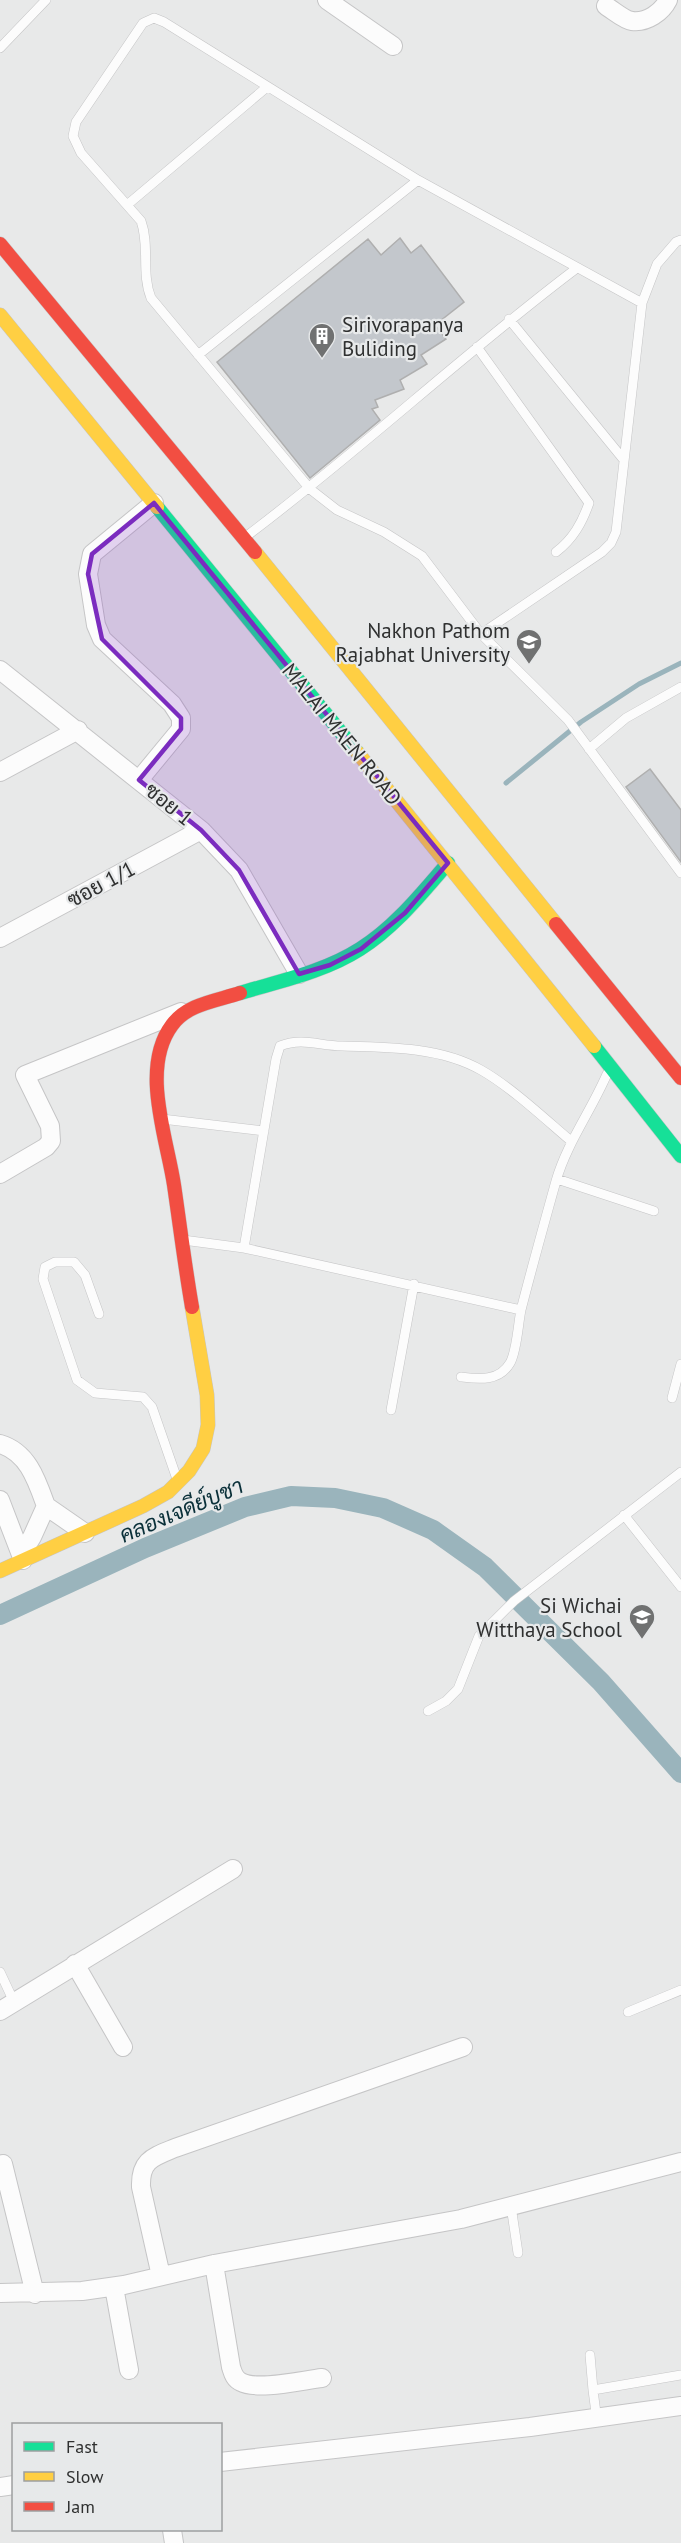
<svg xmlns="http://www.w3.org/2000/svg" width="681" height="2543" font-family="'PT Sans',Sarabun,sans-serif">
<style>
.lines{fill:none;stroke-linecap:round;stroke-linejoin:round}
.stream{stroke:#9ab4bc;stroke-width:5}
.canal{stroke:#9ab4bc;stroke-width:20}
.building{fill:#c3c7cc;stroke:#afafaf;stroke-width:1.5}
.lane-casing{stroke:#c5c5c6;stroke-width:10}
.street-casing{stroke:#c5c5c6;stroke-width:20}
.fast-casing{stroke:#c5c5c6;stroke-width:15}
.slow-casing{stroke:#c5c5c6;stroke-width:15}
.jam-casing{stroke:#c5c5c6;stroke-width:15}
.lane{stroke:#fcfcfc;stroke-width:9}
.street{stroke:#fcfcfc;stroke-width:18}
.fast{stroke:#16e098;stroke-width:14}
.slow{stroke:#ffcf43;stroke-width:14}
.jam{stroke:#f24e42;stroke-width:14}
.marked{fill:#7b2cbf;fill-opacity:0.2;stroke:#7b2cbf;stroke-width:4.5;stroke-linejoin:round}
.labels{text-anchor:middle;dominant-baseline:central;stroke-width:4.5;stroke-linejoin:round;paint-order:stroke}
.poi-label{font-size:21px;fill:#2f3030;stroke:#e7e9ea;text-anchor:end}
.street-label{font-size:21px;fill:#2f3030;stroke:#e7e9ea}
.water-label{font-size:22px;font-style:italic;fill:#092f38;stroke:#e7e9ea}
</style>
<rect width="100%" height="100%" fill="#e8e9e9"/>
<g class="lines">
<path class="stream" d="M 506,783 L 581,722 L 639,684 L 681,663"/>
<path class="canal" d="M 0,1615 L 145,1548 L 245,1507 L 291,1496 L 335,1498 L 383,1508 L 433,1530 L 485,1567 L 601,1682 L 681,1773"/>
</g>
<path class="building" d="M 400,238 L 411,253 L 421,245 L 464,302 L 435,325 L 446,339 L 421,355 L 427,364 L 400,380 L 404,389 L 375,400 L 378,407 L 372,409 L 380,420 L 310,478 L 217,362 L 368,239 L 381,255 Z
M 650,769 L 681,810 L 681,862 L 626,787 Z"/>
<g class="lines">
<g class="lane-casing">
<path id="lane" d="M 0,48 L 46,0
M 127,205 L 267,87
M 642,303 L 418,180 L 164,22 L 154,18 L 143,23 L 76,122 L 73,136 L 81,153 L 141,221 C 150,246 141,273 151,298 L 310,489 L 337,510 L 384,532 L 422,556 L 481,634 L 568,720 L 681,873
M 509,319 L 624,460
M 477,347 L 589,503 C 582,523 573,539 556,552
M 198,355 L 418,180
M 248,535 C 361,450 464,353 577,268
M 481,634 L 602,552 L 611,543 L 616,532 L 642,303 L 657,264 L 676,242 L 681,240
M 589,749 L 626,718 L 681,687
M 162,1119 L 264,1131
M 557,1179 L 654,1211
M 183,1240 L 244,1248 L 521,1310
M 244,1248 L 276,1059 L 280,1046 C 303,1037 319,1046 342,1046 C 388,1047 441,1047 481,1070 C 511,1087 545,1119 571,1141
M 99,1314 L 85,1275 L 74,1262 L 55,1262 L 45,1267 L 43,1279 L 77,1380 L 95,1393 L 143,1397 L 152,1407 L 177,1479
M 461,1377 C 478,1379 499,1382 510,1363 C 517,1351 518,1324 521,1310 C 532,1267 544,1224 556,1181 C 567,1143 591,1111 607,1074
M 672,1398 L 681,1364
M 391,1410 L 414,1284
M 624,1515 L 681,1587
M 428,1711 L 446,1701 L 458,1689 L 479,1636 L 514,1601 L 681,1472
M 0,1972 L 14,2002
M 628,2012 L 681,1990
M 511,2206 L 518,2253
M 590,2355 L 593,2390 L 681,2375
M 593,2390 L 596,2413"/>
</g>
<g class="street-casing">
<path id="street" d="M 327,0 L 393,46
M 606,6 C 613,10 624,20 632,21 C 647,23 662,12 668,0
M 0,670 L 201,830 L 239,870 L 299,974
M 0,772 L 78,730
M 139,780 L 181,729 L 181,718 L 172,704 L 102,639 L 96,625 L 88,574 L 92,554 L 154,503
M 0,938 L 201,830
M 0,1174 L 46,1147 L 51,1141 L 50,1126 L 25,1075 L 181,1012
M 0,1444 C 28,1452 37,1481 46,1506 L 32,1537 L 22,1553
M 0,1500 L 23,1560
M 46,1506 L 85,1533
M 75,1964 L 123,2047
M 0,2011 L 233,1869
M 3,2164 L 35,2294
M 214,2264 L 231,2367 C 233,2373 234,2379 241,2382 C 257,2391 303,2380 322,2378
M 161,2276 L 141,2187 C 140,2160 153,2157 175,2148 L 463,2047
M 114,2287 L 129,2370
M 0,2293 L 82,2291 L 124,2285 L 214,2264 L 461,2219 L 681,2162
M 220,2462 L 530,2427 L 681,2406
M 0,2487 L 14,2485
M 172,2530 L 174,2543"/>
</g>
<g class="fast-casing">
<path id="fast" d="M 157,507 L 357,752
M 240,993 C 280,981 324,972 360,949 C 395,927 421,894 448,863
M 594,1046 L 681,1156"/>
</g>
<g class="slow-casing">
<path id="slow" d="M 0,315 L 157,507
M 255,552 L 556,924
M 357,752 L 594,1046
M 0,1571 L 143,1506 L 168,1492 L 189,1471 L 203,1449 L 208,1425 L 207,1395 L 192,1307"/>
</g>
<g class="jam-casing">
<path id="jam" d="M 0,244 L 255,552
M 556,924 L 681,1078
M 192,1307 C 185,1267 180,1226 174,1185 C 167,1138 140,1068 172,1025 C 187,1004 216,1001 240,993"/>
</g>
<use href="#lane" class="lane"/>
<use href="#street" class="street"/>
<use href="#fast" class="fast"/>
<use href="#slow" class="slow"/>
<use href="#jam" class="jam"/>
</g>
<path class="marked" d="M 154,503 L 448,863 L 405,913 L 361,949 L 330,965 L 299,974 L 239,870 L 201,830 L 139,780 L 181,729 L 181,718 L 102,639 L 88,574 L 92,554 Z"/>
<defs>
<g id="building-pin" transform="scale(1.35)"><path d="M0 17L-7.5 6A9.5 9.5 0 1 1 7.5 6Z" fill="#707171" stroke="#e7e9ea"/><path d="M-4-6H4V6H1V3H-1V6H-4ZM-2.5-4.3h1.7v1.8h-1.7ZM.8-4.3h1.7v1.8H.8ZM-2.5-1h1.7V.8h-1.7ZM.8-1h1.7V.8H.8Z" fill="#fff"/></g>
<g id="university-pin" transform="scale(1.35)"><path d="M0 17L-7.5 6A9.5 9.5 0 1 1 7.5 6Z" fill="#707171" stroke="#e7e9ea"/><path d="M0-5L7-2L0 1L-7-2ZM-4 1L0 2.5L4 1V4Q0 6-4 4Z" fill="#fff"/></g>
<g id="school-pin" transform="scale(1.35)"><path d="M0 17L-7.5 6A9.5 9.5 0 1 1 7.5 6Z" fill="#707171" stroke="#e7e9ea"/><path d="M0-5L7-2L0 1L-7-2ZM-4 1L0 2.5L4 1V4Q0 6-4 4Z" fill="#fff"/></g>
</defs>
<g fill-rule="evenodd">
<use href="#building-pin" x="322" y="336"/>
<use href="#university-pin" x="529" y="642"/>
<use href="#school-pin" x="642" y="1617"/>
</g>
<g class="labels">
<g class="poi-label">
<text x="342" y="324" text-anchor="start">Sirivorapanya<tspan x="342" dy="24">Buliding</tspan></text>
<text x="510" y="630">Nakhon Pathom<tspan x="510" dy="24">Rajabhat University</tspan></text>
<text x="622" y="1605">Si Wichai<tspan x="622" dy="24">Witthaya School</tspan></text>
</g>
<g class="street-label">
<text transform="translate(342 734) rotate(51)">MALAI MAEN ROAD</text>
<text transform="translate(169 804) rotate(39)">ซอย 1</text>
<text transform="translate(101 884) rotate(-28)">ซอย 1/1</text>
</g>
<g class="water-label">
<text transform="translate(181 1510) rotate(-23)">คลองเจดีย์บูชา</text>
</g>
</g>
<rect x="12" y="2423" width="210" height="108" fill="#e7e9ea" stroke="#9d9fa0" stroke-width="1.5"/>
<rect x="24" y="2442" width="30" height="9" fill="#16e098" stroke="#9d9fa0" stroke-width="1.5"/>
<text x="66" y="2453" font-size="18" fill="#2f3030">Fast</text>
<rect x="24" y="2472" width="30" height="9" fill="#ffcf43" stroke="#9d9fa0" stroke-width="1.5"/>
<text x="66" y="2483" font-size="18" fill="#2f3030">Slow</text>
<rect x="24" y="2502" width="30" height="9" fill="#f24e42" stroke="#9d9fa0" stroke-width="1.5"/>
<text x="66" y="2513" font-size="18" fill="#2f3030">Jam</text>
</svg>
